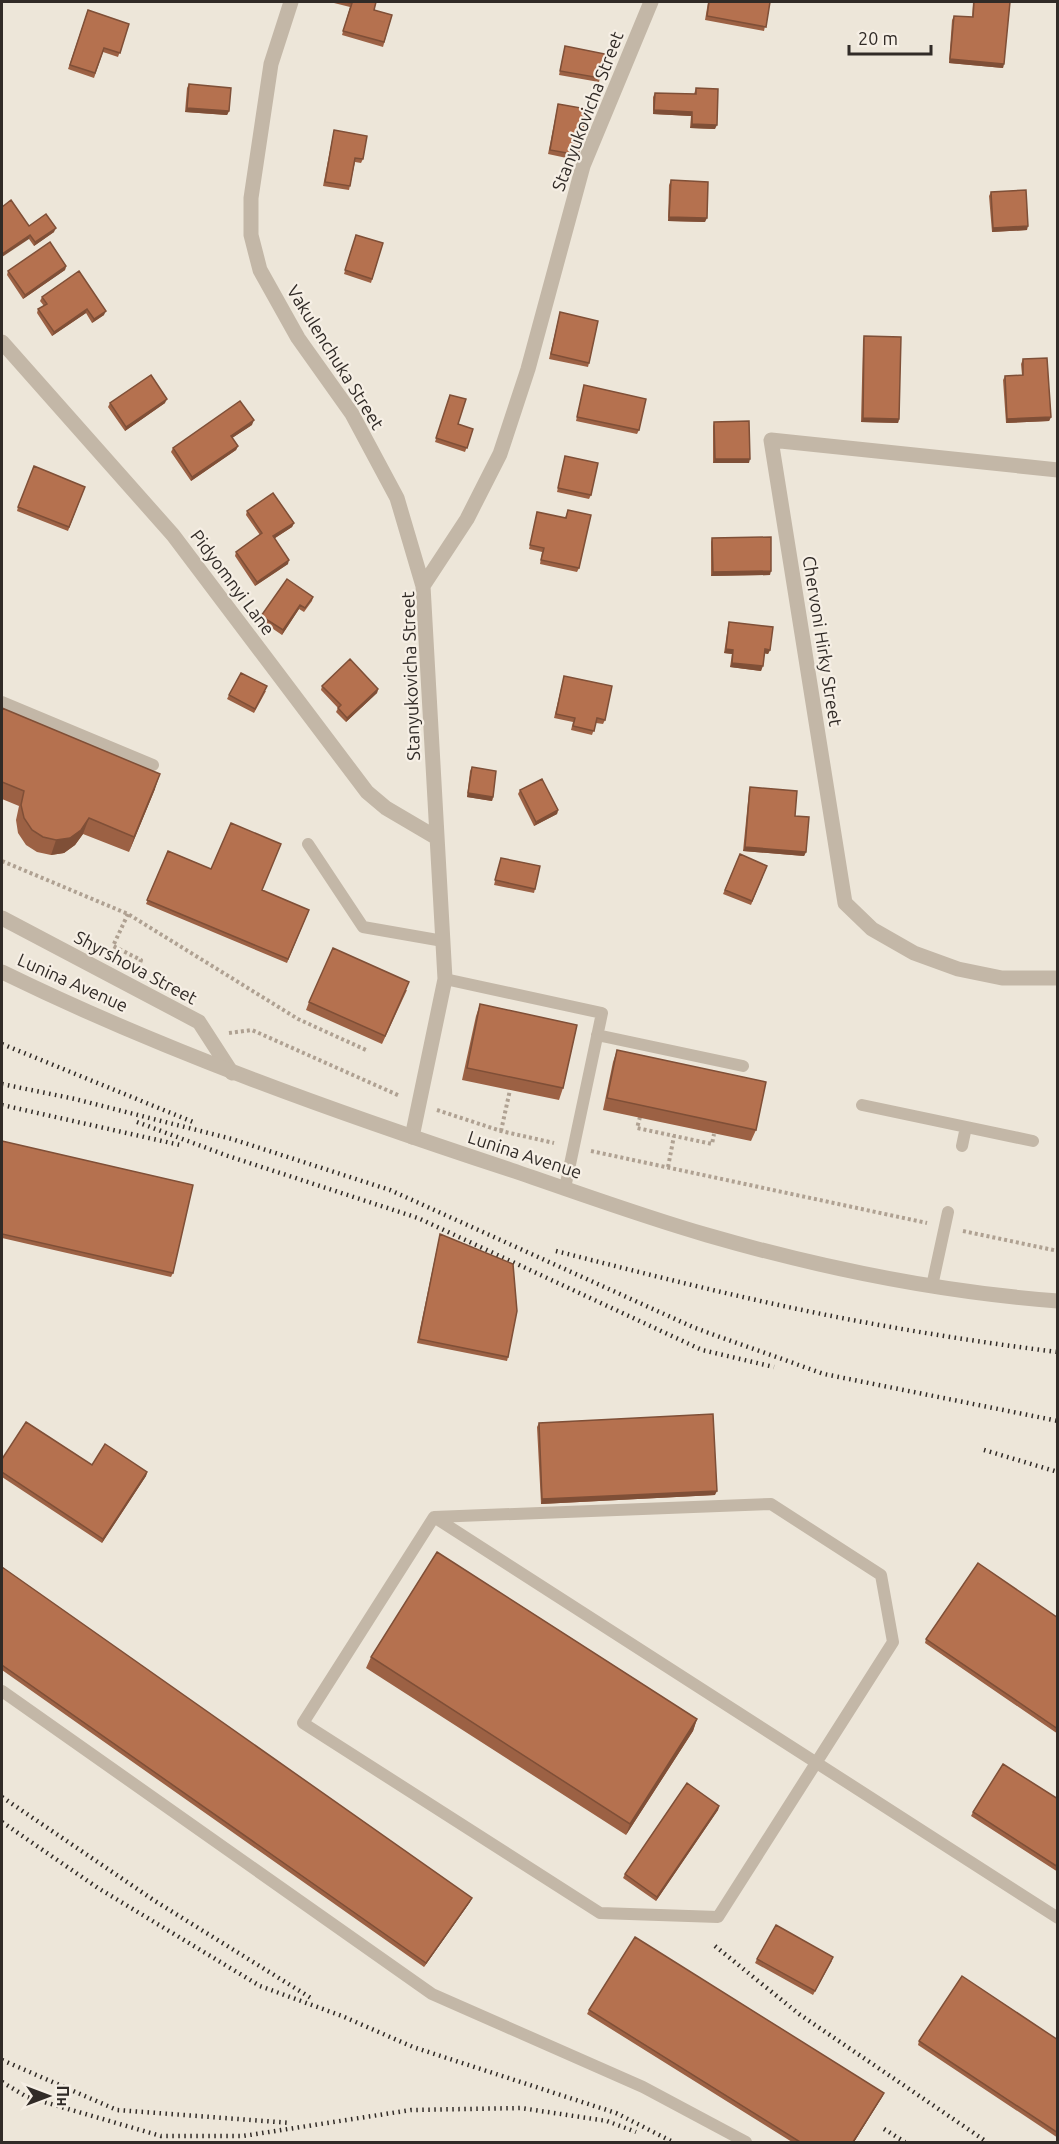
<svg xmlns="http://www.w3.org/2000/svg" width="1059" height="2144" font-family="Ubuntu,sans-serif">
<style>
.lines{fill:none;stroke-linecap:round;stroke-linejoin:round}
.path{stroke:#afa192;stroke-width:4;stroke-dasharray:3 3;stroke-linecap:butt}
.service{stroke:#c3b7a7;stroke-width:12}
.minor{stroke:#c3b7a7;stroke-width:15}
.tertiary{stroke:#c3b7a7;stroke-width:15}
.rail{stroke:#312b27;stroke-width:4.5;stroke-dasharray:1.5 4.5;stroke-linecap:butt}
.wall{fill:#9c6144}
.shaded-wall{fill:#7f4f37}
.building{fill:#b5714f;stroke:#7f4f37;stroke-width:1.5}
.labels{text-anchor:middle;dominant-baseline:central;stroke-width:4.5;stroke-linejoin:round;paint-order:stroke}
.street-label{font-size:18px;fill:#312b27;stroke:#f6efe5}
</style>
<rect width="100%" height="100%" fill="#ede6d9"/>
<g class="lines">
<path class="path" d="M 2,861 L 128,914 L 298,1019 L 366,1050
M 128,914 L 113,946 L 141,960 L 139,966
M 229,1033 L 252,1030 L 400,1096
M 437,1110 L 501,1131 L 554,1143
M 640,1117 L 637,1128 L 712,1144 L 714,1134
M 501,1131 L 510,1090
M 591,1151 L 927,1223
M 668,1167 L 674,1136
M 963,1231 L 1058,1251"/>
<path class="service" d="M 2,702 L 153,765
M 308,844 L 363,927 L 443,941
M 445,979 L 602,1013 L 565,1188
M 597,1035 L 743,1066
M 862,1105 L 1033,1141
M 962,1146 L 966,1127
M 932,1286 L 948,1212
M 771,1504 L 881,1575 L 893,1642 L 718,1917 L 600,1913 L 303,1723 L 434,1517 Z
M 434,1517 L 1058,1918
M 2,1691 L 432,1994 L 643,2087 L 746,2142"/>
<path class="minor" d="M 291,2 L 271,64 L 251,198 L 251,235 L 260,270 L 298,338 L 352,414 L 397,498 L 423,586 L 445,979 L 412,1137
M 2,342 L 173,535 L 367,792 L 386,808 L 437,838
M 1058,470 L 771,440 L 845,903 L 872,929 L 914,953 L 958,969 L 1002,978 L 1058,978
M 423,586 L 467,519 L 500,454 L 528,369 L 583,166 L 651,2
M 2,918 L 199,1022 L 232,1073"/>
<path class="tertiary" d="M 2,972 C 166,1052 338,1113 511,1170 C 576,1192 641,1216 707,1235 C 821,1268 939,1292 1058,1301"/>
<path class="rail" d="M 2,1044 L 193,1122
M 2,1084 L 75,1099 L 232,1139 L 390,1190 L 695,1328 L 824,1374 L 1058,1421
M 2,1105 L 180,1145
M 137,1122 L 228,1156 L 418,1218 L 702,1350 L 774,1367
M 556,1251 C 658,1277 760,1303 863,1322 C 928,1334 992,1344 1058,1352
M 984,1450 L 1058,1472
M 2,1797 L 155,1901 L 311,1998
M 2,1822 L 98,1888 L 260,1986 L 342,2016 L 413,2047 L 616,2113 L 673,2142
M 715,1946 L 799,2014 L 987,2142
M 2,2060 L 117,2110 L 291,2123
M 2,2082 L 27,2097 L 161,2136 L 243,2136 L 411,2110 L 521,2108 L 607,2121 L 636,2132
M 884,2129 L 905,2142"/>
</g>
<path class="wall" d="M 330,2 L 376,2 L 374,10 L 392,15 L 383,47 L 342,35 L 350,7 Z
M 708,2 L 770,2 L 764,31 L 705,20 Z
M 973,2 L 1010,2 L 1003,68 L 949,63 L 952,20 L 954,16 L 972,17 Z
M 88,10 L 129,24 L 118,57 L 103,52 L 94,78 L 68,69 Z
M 565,46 L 600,78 L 599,82 L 559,75 Z
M 189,84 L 229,111 L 227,115 L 185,112 L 187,88 Z
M 696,88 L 715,129 L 690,128 L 691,116 L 653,114 L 653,97 L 655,93 L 694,94 Z
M 558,104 L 578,155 L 576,160 L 548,154 Z
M 334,130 L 363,159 L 361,163 L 355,162 L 349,190 L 323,186 Z
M 671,180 L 705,222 L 668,221 L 669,185 Z
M 991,192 L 1027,230 L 992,232 L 989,196 Z
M 29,226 L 54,232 L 34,246 L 29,239 Z
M 356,235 L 383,243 L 371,283 L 344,274 Z
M 66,266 L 65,270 L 23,299 L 7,275 L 8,271 Z
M 79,271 L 104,315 L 92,323 L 86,313 L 52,336 L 37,313 L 38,309 L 44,306 L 40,301 L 42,297 Z
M 560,312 L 589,363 L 588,367 L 549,359 Z
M 864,336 L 899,419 L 898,423 L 861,422 L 863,340 Z
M 1023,359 L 1051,417 L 1049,421 L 1006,423 L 1003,380 L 1005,376 L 1022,375 L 1021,364 Z
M 584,385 L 639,430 L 637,434 L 576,421 Z
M 450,395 L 458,424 L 473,429 L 465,452 L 435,442 Z
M 110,403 L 165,403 L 125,431 L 108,407 Z
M 714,422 L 749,463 L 713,463 L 713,426 Z
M 252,425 L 232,438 L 238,446 L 236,450 L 191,481 L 171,452 L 173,448 Z
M 565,456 L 591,495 L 589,499 L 557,492 Z
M 85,487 L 68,531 L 17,511 L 18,507 Z
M 568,510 L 579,568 L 577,572 L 540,564 L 542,552 L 529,549 L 537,512 L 565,518 Z
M 247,511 L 294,523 L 292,527 L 275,538 L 288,564 L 255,586 L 235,556 L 236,552 L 260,535 L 246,515 Z
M 712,538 L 770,575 L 711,576 L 711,542 Z
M 313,597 L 312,601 L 304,612 L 299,609 L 282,635 L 260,620 L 261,616 Z
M 729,622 L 770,650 L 768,654 L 764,653 L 761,671 L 730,667 L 732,654 L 724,653 L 728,626 Z
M 564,676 L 605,720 L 603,724 L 596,723 L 592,735 L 571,730 L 573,722 L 554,718 Z
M 322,686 L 378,689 L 377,693 L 346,722 L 336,712 L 338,708 L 321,690 Z
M 266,691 L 254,713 L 227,699 L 229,695 Z
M 2,708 L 155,789 L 129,852 L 83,834 L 75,845 L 64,853 L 51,855 L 37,852 L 26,845 L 18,833 L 16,820 L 19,806 L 2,799 Z
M 472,767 L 493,797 L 492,801 L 467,797 L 470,771 Z
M 750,787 L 795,816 L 806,852 L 804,856 L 743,851 L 749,791 Z
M 520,790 L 558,810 L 557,814 L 534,826 L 518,794 Z
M 168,851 L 309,910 L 287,963 L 146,904 Z
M 740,854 L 767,866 L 751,905 L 723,894 Z
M 501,858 L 535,889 L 534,893 L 494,885 Z
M 407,990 L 382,1044 L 306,1010 L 309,1002 Z
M 480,1004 L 563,1088 L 559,1100 L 462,1080 L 476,1016 Z
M 617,1050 L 756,1130 L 751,1141 L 603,1110 L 613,1062 Z
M 2,1141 L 173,1273 L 171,1277 L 2,1238 Z
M 440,1234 L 508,1357 L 507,1361 L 417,1343 Z
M 539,1423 L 715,1495 L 541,1504 L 537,1427 Z
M 2,1459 L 92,1465 L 147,1472 L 146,1476 L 102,1543 L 2,1477 Z
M 2,1567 L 470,1902 L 424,1967 L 2,1670 Z
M 1058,1618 L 1058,1734 L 925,1643 L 926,1639 Z
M 371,1657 L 697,1719 L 693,1731 L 626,1835 L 366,1668 Z
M 1058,1799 L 1058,1872 L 971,1816 L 973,1812 Z
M 719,1806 L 718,1810 L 656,1901 L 623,1878 L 625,1874 Z
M 757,1959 L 832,1961 L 813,1995 L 755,1963 Z
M 589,2010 L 884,2093 L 882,2097 L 854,2142 L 792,2142 L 587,2014 Z
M 1058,2040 L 1058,2138 L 918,2045 L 919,2041 Z"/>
<path class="shaded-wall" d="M 950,59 L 1004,64 L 1003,68 L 949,63 Z
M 187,108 L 229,111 L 227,115 L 185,112 Z
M 654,110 L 692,112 L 691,116 L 653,114 Z
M 692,124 L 717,125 L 715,129 L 690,128 Z
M 669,217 L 707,218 L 705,222 L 668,221 Z
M 1028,226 L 1027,230 L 992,232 L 993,228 Z
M 56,228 L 54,232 L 34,246 L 35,242 Z
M 30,235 L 29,239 L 2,257 L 2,254 Z
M 66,266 L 65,270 L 23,299 L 25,295 Z
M 87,309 L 86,313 L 52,336 L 54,332 Z
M 106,311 L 104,315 L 92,323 L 94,319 Z
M 167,399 L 165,403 L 125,431 L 126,427 Z
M 1051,417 L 1049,421 L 1006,423 L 1007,419 Z
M 863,418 L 899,419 L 898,423 L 861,422 Z
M 254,420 L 252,425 L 229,440 L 231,436 Z
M 238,446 L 236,450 L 191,481 L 192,477 Z
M 715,459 L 750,459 L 749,463 L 713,463 Z
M 294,523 L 292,527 L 272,540 L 273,536 Z
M 289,560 L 288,564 L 255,586 L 257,582 Z
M 771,571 L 770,575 L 711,576 L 713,572 Z
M 300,605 L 299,609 L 282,635 L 283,630 Z
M 726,649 L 733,650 L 732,654 L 724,653 Z
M 765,649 L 770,650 L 768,654 L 763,653 Z
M 732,663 L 763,666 L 761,671 L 730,667 Z
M 378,689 L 377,693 L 346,722 L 347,718 Z
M 160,774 L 155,789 L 129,852 L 134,837 Z
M 468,793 L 493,797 L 492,801 L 467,797 Z
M 558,810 L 557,814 L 534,826 L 536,822 Z
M 89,818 L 83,834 L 75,845 L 64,853 L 51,855 L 56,840 Z
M 745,847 L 806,852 L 804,856 L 743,851 Z
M 147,1472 L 146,1476 L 102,1543 L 103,1539 Z
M 717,1491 L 715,1495 L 541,1504 L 542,1499 Z
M 697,1719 L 693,1731 L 626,1835 L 630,1824 Z
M 719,1806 L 718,1810 L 656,1901 L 657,1897 Z
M 472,1898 L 470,1902 L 424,1967 L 426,1963 Z
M 884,2093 L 882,2097 L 854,2142 L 853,2142 Z"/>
<path class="building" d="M 345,2 L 376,2 L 374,10 L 392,15 L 384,42 L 343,31 L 352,3 Z
M 709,2 L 770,2 L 766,27 L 707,16 Z
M 974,2 L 1010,2 L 1004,64 L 950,59 L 954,16 L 973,17 Z
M 88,10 L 129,24 L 120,53 L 104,48 L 95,73 L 70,65 Z
M 565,46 L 605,54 L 600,78 L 560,71 Z
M 189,84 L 231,88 L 229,111 L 187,108 Z
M 696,88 L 718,89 L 717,125 L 692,124 L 692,112 L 654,110 L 655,93 L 696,94 Z
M 558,104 L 587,109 L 578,155 L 550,150 Z
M 334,130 L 367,136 L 363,159 L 355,158 L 350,186 L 325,182 Z
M 671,180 L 708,182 L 707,218 L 669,217 Z
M 1026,190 L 1028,226 L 993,228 L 991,192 Z
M 11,200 L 29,226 L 46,214 L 56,228 L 35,242 L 30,235 L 2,254 L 2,207 Z
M 356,235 L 383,243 L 372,279 L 345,270 Z
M 50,242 L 66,266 L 25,295 L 8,271 Z
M 79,271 L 106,311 L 94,319 L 87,309 L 54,332 L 38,309 L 47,304 L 42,297 Z
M 560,312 L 598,321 L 589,363 L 551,354 Z
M 864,336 L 901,337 L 899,419 L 863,418 Z
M 1047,358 L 1051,417 L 1007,419 L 1005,376 L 1023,375 L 1023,359 Z
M 151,375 L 167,399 L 126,427 L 110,403 Z
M 584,385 L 646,399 L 639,430 L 577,417 Z
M 450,395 L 466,399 L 458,424 L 473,429 L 467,448 L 436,438 Z
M 240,401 L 254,420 L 231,436 L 238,446 L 192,477 L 173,448 Z
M 749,421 L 750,459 L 715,459 L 714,422 Z
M 565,456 L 598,463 L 591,495 L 558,488 Z
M 34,466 L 85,487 L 69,527 L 18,507 Z
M 273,493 L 294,523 L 273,536 L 289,560 L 257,582 L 236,552 L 262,533 L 247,511 Z
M 568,510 L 591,515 L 579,568 L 541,560 L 544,548 L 530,545 L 537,512 L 566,518 Z
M 771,537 L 771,571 L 713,572 L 712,538 Z
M 287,579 L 313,597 L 305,608 L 300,605 L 283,630 L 261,616 Z
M 729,622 L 773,627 L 770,650 L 765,649 L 763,666 L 732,663 L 733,650 L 726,649 Z
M 350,659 L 378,689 L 347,718 L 338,708 L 341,705 L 322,686 Z
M 241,673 L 267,686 L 255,709 L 229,695 Z
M 564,676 L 612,686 L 605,720 L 597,718 L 594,731 L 573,726 L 575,718 L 556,714 Z
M 2,708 L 160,774 L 134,837 L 89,818 L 81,830 L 70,838 L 56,840 L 43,837 L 32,830 L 24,818 L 21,805 L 24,791 L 2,782 Z
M 472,767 L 496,771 L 493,797 L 468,793 Z
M 542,779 L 558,810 L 536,822 L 520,790 Z
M 750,787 L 797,791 L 795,816 L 809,817 L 806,852 L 745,847 Z
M 231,823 L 281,844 L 262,890 L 309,910 L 288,959 L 147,900 L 168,851 L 211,869 Z
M 740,854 L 767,866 L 752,901 L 725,890 Z
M 501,858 L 540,866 L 535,889 L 495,880 Z
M 333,948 L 409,982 L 385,1036 L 309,1002 Z
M 480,1004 L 577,1025 L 563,1088 L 467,1068 Z
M 617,1050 L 766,1082 L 756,1130 L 607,1098 Z
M 2,1141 L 193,1185 L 173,1273 L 2,1234 Z
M 440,1234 L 513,1264 L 517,1311 L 508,1357 L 419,1339 Z
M 713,1414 L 717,1491 L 542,1499 L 539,1423 Z
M 26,1422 L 92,1465 L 105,1444 L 147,1472 L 103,1539 L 2,1472 L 2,1459 Z
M 437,1552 L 697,1719 L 630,1824 L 371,1657 Z
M 978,1563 L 1058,1618 L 1058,1729 L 926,1639 Z
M 2,1567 L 472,1898 L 426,1963 L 2,1665 Z
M 1003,1764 L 1058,1799 L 1058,1867 L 973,1812 Z
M 687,1783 L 719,1806 L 657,1897 L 625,1874 Z
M 776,1925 L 833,1957 L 815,1991 L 757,1959 Z
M 635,1937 L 884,2093 L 853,2142 L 800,2142 L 589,2010 Z
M 962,1976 L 1058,2040 L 1058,2133 L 919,2041 Z"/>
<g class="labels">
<g class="street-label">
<text transform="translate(587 111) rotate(-69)">Stanyukovicha Street</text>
<text transform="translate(336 357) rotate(58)">Vakulenchuka Street</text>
<text transform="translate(233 582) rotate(53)">Pidyomnyi Lane</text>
<text transform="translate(823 641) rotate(81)">Chervoni Hirky Street</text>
<text transform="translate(410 676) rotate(-92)">Stanyukovicha Street</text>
<text transform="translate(136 967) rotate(28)">Shyrshova Street</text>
<text transform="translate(73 982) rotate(24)">Lunina Avenue</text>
<text transform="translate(525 1154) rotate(18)">Lunina Avenue</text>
</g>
</g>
<rect width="1059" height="2144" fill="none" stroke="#312b27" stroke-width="6"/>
<g transform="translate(48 2096) rotate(90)" stroke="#f6efe5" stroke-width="4.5" paint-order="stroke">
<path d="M0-4.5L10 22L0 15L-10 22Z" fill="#312b27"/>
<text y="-9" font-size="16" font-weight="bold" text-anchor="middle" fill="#312b27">Пн</text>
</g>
<path d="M849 45v9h82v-9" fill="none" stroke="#312b27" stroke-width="3"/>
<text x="858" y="45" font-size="18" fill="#312b27" stroke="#f6efe5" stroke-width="4.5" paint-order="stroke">20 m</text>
</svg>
